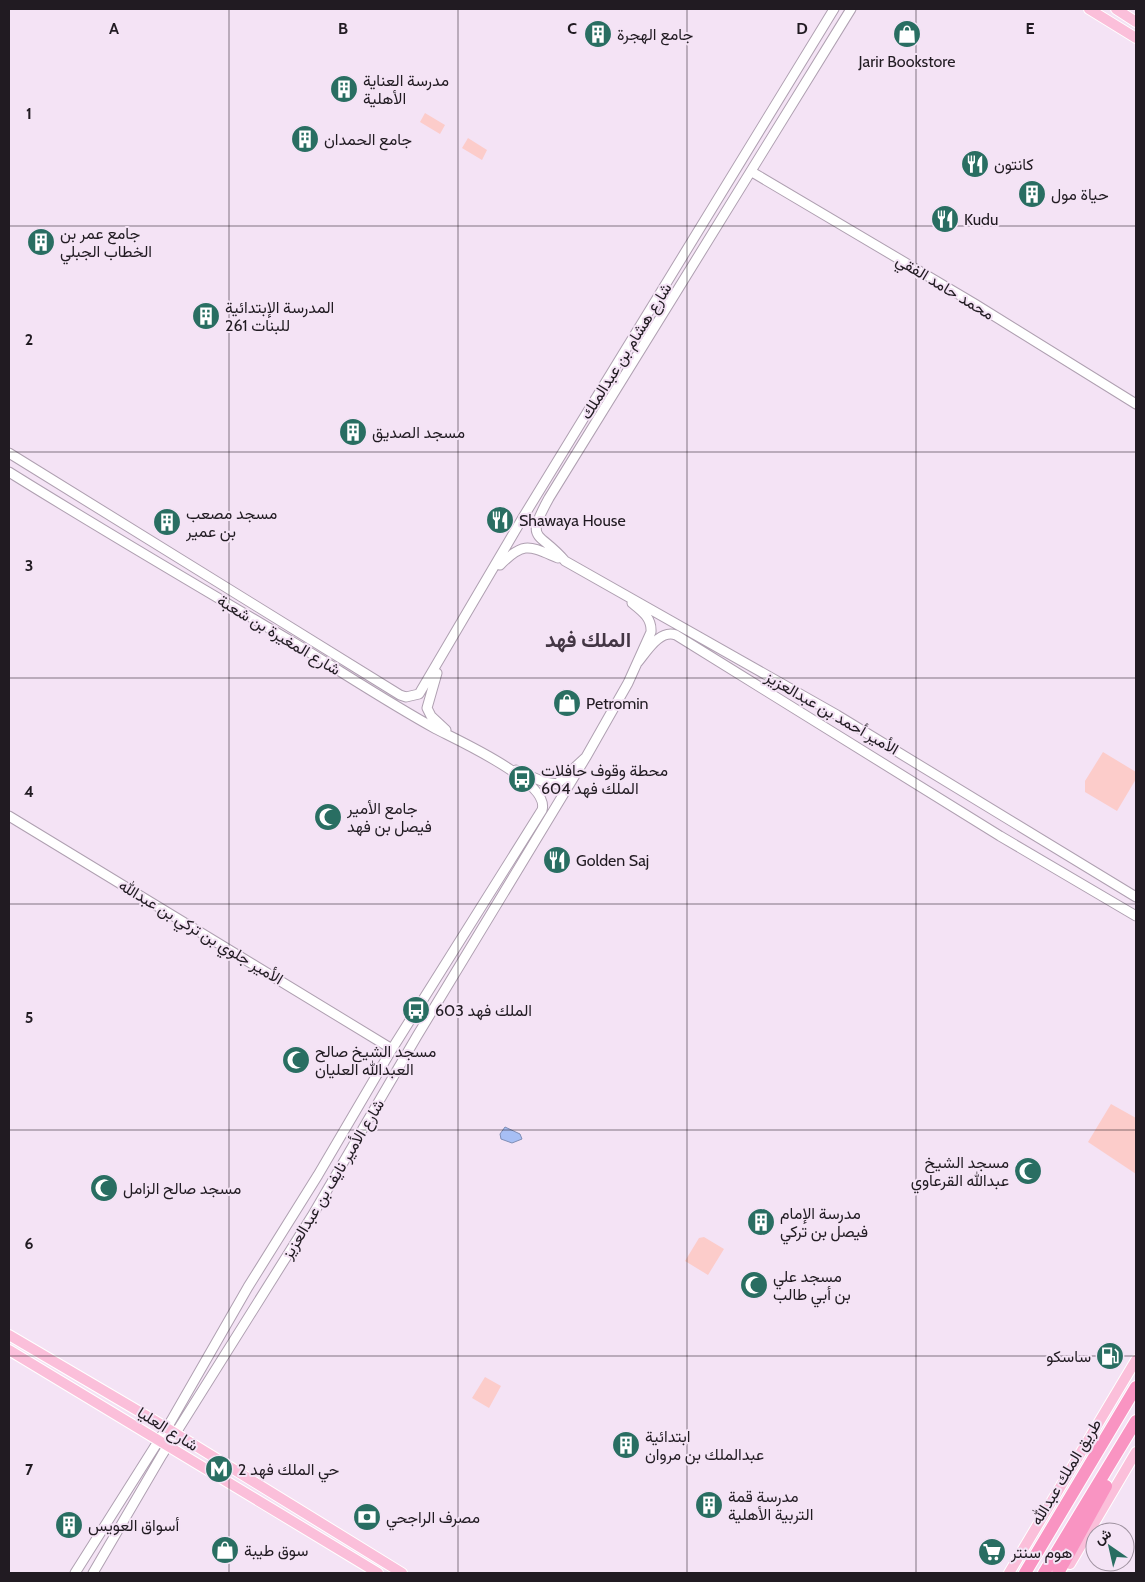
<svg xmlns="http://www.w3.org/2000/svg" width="1145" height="1582" font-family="Cabin,Vazirmatn,sans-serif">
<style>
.green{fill:#fcccca}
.water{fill:#a7bff5;stroke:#7f8eb6}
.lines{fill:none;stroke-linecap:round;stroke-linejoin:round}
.minor-casing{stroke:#afa0b1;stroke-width:11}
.major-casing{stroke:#fff;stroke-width:12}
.highway-casing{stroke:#fff;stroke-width:14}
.minor{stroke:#fff;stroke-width:9}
.major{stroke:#fbbfda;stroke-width:10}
.highway{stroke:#f994c2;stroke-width:12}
.grid{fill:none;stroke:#211b22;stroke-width:1;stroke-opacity:0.55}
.labels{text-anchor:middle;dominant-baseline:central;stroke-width:4;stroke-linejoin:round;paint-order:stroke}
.poi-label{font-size:16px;fill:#211b22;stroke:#f4e3f5;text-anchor:start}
.street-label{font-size:16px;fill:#211b22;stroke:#f4e3f5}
.district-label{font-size:21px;font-weight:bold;fill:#433644;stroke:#f4e3f5}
.grid-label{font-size:16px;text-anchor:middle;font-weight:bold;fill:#211b22;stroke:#f4e3f5;stroke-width:4;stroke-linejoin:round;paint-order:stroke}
</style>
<rect width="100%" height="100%" fill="#f4e3f5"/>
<path class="green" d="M 425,113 L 445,125 L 440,134 L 420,122 Z
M 468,138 L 487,150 L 482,160 L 462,148 Z
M 1103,752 L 1136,772 L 1136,779 L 1117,811 L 1085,792 L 1085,781 Z
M 1111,1104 L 1136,1118 L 1136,1174 L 1088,1142 Z
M 704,1237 L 724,1249 L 708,1275 L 685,1261 L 699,1238 Z
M 485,1377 L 501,1386 L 489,1408 L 472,1398 Z"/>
<path class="water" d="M 505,1127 L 520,1134 L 522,1139 L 512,1143 L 501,1139 L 500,1134 Z"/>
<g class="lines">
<g class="minor-casing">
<path id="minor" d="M 851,9 L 549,498 C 524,543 539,530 565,561 L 837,715 L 1136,897
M 752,172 L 975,304 L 1136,404
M 9,453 L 400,695 L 406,697 L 419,694 L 522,519 L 834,9
M 9,472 C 102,530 196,585 291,641 C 339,670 387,702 436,729 C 457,740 551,782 542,810 L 392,1049 L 318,1175 L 248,1287 L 171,1421 L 75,1573
M 500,565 C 524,541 529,546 558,558
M 638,662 C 647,651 660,629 676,635 L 1000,836 L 1136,916
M 437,673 L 427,708 L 431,716 L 446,730
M 516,770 L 544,782 L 557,784 L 586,757 L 628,683 L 651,632 C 652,618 642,611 632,603
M 9,816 L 392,1049
M 93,1573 L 162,1455 L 312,1216 L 417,1036 L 586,757"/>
</g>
<g class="major-casing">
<path id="major" d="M 1089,9 L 1136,38
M 1116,9 L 1136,22
M 9,1335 L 157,1422 L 402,1573
M 9,1350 L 378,1573
M 1070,1564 L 1136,1452
M 1009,1573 L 1136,1360"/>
</g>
<g class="highway-casing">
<path id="highway" d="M 1025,1573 L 1136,1387
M 1044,1573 L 1136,1421
M 1058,1573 L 1106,1486"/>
</g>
<use href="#minor" class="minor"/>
<use href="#major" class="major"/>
<use href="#highway" class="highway"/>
</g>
<path class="grid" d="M 229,9 L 229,1573M 458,9 L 458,1573M 687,9 L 687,1573M 916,9 L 916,1573M 9,226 L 1136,226M 9,452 L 1136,452M 9,678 L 1136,678M 9,904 L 1136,904M 9,1130 L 1136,1130M 9,1356 L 1136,1356"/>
<defs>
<g id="building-disc" transform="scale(1.4375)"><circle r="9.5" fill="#296e62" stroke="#f4e3f5"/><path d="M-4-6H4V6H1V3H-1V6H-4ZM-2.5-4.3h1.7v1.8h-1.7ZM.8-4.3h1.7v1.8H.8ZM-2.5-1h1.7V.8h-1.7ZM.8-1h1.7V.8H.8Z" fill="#fff"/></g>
<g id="shop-disc" transform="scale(1.4375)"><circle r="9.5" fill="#296e62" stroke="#f4e3f5"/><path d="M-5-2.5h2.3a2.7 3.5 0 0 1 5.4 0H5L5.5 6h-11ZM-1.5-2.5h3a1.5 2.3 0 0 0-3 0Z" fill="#fff"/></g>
<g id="restaurant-disc" transform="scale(1.4375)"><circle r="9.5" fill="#296e62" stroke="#f4e3f5"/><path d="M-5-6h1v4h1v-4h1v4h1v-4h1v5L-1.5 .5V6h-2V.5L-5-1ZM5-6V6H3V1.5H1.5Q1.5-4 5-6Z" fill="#fff"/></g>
<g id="bus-disc" transform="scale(1.4375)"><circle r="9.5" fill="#296e62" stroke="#f4e3f5"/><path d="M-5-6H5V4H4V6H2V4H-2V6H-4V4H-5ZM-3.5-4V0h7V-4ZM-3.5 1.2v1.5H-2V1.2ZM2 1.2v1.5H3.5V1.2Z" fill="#fff"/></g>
<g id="mosque-disc" transform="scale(1.4375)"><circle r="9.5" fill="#296e62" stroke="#f4e3f5"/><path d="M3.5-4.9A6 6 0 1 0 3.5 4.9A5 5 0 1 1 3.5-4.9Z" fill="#fff"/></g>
<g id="fuel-disc" transform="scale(1.4375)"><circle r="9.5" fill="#296e62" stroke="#f4e3f5"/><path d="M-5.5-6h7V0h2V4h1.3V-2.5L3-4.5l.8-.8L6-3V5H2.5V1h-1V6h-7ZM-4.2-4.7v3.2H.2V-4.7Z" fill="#fff"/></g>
<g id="metro-disc" transform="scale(1.4375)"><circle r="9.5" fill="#296e62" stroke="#f4e3f5"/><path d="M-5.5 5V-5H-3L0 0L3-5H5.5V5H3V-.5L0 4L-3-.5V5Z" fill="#fff"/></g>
<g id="bank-disc" transform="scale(1.4375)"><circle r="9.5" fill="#296e62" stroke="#f4e3f5"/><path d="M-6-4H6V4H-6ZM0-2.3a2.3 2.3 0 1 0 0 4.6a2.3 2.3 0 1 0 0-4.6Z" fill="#fff"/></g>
<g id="supermarket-disc" transform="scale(1.4375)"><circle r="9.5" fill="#296e62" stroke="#f4e3f5"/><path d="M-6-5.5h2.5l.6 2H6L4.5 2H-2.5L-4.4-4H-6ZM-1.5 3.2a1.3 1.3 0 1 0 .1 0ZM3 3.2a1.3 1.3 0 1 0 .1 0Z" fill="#fff"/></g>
</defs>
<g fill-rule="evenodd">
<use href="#building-disc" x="598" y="34"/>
<use href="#shop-disc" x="907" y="34"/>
<use href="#building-disc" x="344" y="89"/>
<use href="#building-disc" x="305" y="139"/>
<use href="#restaurant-disc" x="975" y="164"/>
<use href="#building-disc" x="1032" y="194"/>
<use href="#restaurant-disc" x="945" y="219"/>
<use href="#building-disc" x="41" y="242"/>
<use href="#building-disc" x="206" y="316"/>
<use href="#building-disc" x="353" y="432"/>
<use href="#restaurant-disc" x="500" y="520"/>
<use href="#building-disc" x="167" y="522"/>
<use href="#shop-disc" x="567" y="703"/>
<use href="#bus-disc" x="522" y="779"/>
<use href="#mosque-disc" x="328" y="817"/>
<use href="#restaurant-disc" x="557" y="860"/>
<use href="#bus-disc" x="416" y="1010"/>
<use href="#mosque-disc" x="296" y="1060"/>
<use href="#mosque-disc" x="1028" y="1171"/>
<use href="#mosque-disc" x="104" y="1188"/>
<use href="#building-disc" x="761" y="1222"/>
<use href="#mosque-disc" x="754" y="1285"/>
<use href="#fuel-disc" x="1110" y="1356"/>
<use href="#building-disc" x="626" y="1445"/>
<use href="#metro-disc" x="219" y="1469"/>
<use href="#building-disc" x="709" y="1505"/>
<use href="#bank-disc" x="367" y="1517"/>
<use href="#building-disc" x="69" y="1525"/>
<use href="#shop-disc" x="225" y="1550"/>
<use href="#supermarket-disc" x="992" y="1552"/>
</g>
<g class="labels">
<g class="poi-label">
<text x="617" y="34">جامع الهجرة</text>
<text x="907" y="61" text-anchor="middle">Jarir Bookstore</text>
<text x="363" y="80">مدرسة العناية<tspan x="363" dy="18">الأهلية</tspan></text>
<text x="324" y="139">جامع الحمدان</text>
<text x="994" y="164">كانتون</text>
<text x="1051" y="194">حياة مول</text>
<text x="964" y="219">Kudu</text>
<text x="60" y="233">جامع عمر بن<tspan x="60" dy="18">الخطاب الجبلي</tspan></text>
<text x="225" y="307">المدرسة الإبتدائية<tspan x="225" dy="18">261 للبنات</tspan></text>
<text x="372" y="432">مسجد الصديق</text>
<text x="186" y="513">مسجد مصعب<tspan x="186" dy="18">بن عمير</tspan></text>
<text x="519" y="520">Shawaya House</text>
<text x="586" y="703">Petromin</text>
<text x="541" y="770">محطة وقوف حافلات<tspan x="541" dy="18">الملك فهد 604</tspan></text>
<text x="347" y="808">جامع الأمير<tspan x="347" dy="18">فيصل بن فهد</tspan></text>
<text x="576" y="860">Golden Saj</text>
<text x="435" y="1010">الملك فهد 603</text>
<text x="315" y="1051">مسجد الشيخ صالح<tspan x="315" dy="18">العبدالله العليان</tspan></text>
<text x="1009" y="1162" text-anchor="end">مسجد الشيخ<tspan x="1009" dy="18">عبدالله القرعاوي</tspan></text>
<text x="123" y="1188">مسجد صالح الزامل</text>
<text x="780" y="1213">مدرسة الإمام<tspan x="780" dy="18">فيصل بن تركي</tspan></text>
<text x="773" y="1276">مسجد علي<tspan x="773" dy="18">بن أبي طالب</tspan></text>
<text x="1091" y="1356" text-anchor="end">ساسكو</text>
<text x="645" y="1436">ابتدائية<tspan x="645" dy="18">عبدالملك بن مروان</tspan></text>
<text x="238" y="1469">حي الملك فهد 2</text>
<text x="728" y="1496">مدرسة قمة<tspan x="728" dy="18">التربية الأهلية</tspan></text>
<text x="386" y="1517">مصرف الراجحي</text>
<text x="88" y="1525">أسواق العويس</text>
<text x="244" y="1550">سوق طيبة</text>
<text x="1011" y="1552">هوم سنتر</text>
</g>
<g class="street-label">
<text transform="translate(945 287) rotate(31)">محمد حامد الفقي</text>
<text transform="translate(626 351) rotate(-58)">شارع هشام بن عبدالملك</text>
<text transform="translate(279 635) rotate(31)">شارع المغيرة بن شعبة</text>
<text transform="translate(832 713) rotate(30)">الأمير أحمد بن عبدالعزيز</text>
<text transform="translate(201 932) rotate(31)">الأمير جلوي بن تركي بن عبدالله</text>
<text transform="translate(333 1179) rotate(-59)">شارع الأمير نايف بن عبدالعزيز</text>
<text transform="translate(168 1429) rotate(32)">شارع العليا</text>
<text transform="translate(1066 1472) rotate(-59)">طريق الملك عبدالله</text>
</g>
<g class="district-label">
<text x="588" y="639">الملك فهد</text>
</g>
</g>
<g class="grid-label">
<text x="114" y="34">A</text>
<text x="343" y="34">B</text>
<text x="572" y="34">C</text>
<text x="802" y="34">D</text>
<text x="1030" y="34">E</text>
<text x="29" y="119">1</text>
<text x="29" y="345">2</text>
<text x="29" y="571">3</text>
<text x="29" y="797">4</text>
<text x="29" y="1023">5</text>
<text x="29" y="1249">6</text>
<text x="29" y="1475">7</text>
</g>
<rect width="1145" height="1582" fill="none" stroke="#211b22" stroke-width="20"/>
<g transform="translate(1110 1547) rotate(326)"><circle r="24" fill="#f4e3f5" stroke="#a093a1"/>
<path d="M0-4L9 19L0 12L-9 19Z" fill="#296e62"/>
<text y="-8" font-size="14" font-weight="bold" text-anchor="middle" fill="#211b22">ش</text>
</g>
</svg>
